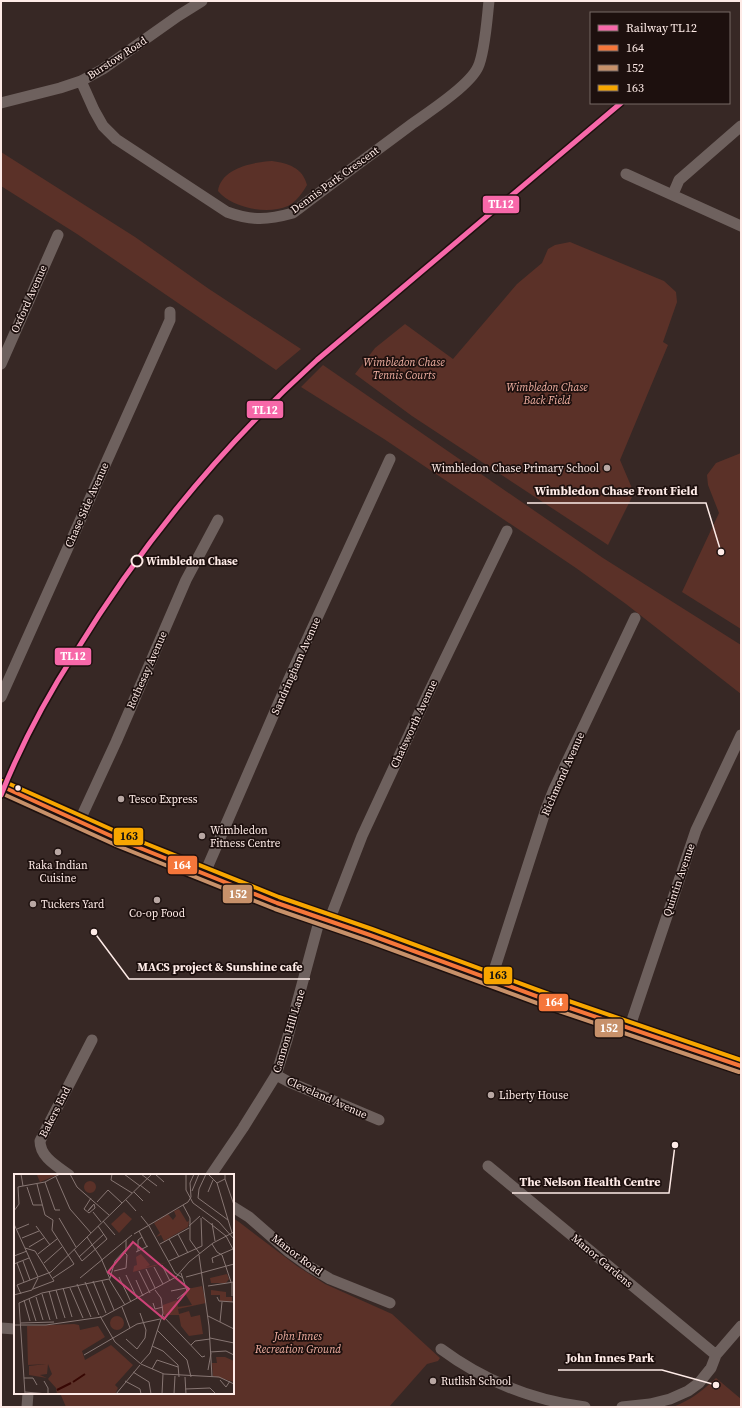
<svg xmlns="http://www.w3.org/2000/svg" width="742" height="1408" font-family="'Source Serif 4',serif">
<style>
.green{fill:#5b3128}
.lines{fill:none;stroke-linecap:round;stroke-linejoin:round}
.minor{stroke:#6e615e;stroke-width:11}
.primary{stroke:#71615d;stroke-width:17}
.bus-1-casing{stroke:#1d100e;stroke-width:7}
.bus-2-casing{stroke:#1d100e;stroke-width:7}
.bus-3-casing{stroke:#1d100e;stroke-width:7}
.bus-1{stroke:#f5763a;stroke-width:4}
.bus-2{stroke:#c7916a;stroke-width:4}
.bus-3{stroke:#f7a600;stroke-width:4}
.rail-1-casing{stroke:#1d100e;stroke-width:8}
.rail-1{stroke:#f768a9;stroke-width:5}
.poi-dot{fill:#b8a7a3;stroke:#1d100e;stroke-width:1.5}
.stop-dot{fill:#1d100e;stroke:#feebe7;stroke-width:2}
.bus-dot{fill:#feebe7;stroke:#1d100e;stroke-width:1.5}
.labels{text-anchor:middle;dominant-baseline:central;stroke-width:3.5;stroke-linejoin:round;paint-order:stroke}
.street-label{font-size:11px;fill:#feebe7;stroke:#1d100e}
.park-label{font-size:11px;font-style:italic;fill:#f2b1a3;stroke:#1d100e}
.poi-label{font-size:11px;fill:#feebe7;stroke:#1d100e;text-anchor:start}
.stop-label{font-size:11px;font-weight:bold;fill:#feebe7;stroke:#1d100e;text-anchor:start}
.inset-river{fill:none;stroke:#370703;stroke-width:2}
.inset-road{fill:none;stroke:#877673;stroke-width:1}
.view{fill:#ce4277;fill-opacity:0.15;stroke:#ce4277;stroke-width:2}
.inset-edge{fill:none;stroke:#feebe7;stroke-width:2}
.leader{fill:none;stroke:#feebe7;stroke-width:1.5}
.callout-dot{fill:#feebe7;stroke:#1d100e;stroke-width:1.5}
.callout-label{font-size:12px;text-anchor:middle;font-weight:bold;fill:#feebe7;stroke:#1d100e;stroke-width:3.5;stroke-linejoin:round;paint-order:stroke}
.line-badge{stroke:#1d100e;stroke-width:1.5}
.badge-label{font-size:11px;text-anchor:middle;font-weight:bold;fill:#fff}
.pale-badge-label{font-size:11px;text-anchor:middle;font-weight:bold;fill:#111}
</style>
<rect width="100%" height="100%" fill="#372825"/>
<path class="green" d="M 1,152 L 135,237 L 209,289 L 301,349 L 276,370 L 77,234 L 1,186 Z
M 272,161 C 288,163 303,168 307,185 C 303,192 296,202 288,206 C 267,215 232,208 218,191 C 221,168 254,162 272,161 Z
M 570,242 L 664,281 L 676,292 L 677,302 L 663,342 L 668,345 L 620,460 L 634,493 L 608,545 L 412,416 L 355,374 L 375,348 L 405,324 L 453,359 L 517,284 L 542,263 L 548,249 L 555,245 Z
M 323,365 L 603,558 L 741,645 L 741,694 L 626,604 L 576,568 L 384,439 L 301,387 Z
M 741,453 L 741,629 L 682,592 L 719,513 L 708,485 L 707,475 L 716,463 Z
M 233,1218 L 239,1222 L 297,1266 L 325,1284 L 392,1314 L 440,1358 L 438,1361 L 427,1364 L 389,1407 L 66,1407 L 60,1393 L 233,1393 Z
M 716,1378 L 741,1399 L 741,1407 L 673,1407 C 691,1400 702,1391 716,1378 Z"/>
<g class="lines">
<path class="minor" d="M 81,81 L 94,110 L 103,126 L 116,139 L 227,212 C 252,221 268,220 293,213 C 332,183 372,154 412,124 C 429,112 470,85 478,67 C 485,52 487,18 489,1
M 1,103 L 60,88 L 81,81 L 103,69 L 178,16 L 202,1
M 626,174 L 741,226
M 673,194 L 679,180 L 741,126
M 1,364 L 58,235
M 1,697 L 170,320 L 170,312
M 79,822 L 116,742 L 186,580 L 218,520
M 204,875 L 289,679 L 390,459
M 329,921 L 362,836 L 428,694 L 507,531
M 491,980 L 546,809 L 554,789 L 635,618
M 629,1029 L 696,830 L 741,735
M 276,1075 L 289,1082 L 379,1120
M 488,1166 L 716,1355
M 69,1175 C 57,1166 40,1157 40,1141 L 92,1040
M 211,1175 L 243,1128 L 276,1075 L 287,1040 L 320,918
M 233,1207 L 249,1217 L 289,1252 L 310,1267 L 330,1279 L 390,1303
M 1,1328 L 15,1329
M 441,1349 C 484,1381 531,1400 585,1407
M 27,1407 L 28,1393
M 622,1407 L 650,1404 L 670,1399 L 688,1391 L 699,1383 L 711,1368 L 716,1355 L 741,1326"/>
<path class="primary" d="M 1,786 L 120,840 L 277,903 L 370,935 L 555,1003 L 741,1066"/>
<g class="bus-1-casing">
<path id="bus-1" d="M 1,786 L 120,840 L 277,903 L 370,935 L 555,1003 L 741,1066"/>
</g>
<g class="bus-2-casing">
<path id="bus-2" d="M 1,793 L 118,846 L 275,909 L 368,941 L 553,1009 L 739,1072"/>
</g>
<g class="bus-3-casing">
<path id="bus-3" d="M 3,781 L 122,834 L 279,897 L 372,929 L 557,997 L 741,1060"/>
</g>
<use href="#bus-1" class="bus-1"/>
<use href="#bus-2" class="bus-2"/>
<use href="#bus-3" class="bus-3"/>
<g class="rail-1-casing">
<path id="rail-1" d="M 1,795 C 21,745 46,698 75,653 C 141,545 223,445 317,360 L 621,103"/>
</g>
<use href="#rail-1" class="rail-1"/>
</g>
<g class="poi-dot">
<circle cx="607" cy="468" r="4"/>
<circle cx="121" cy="799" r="4"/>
<circle cx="202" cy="836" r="4"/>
<circle cx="58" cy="852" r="4"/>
<circle cx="157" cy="900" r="4"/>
<circle cx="33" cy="904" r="4"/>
<circle cx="491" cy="1095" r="4"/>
<circle cx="433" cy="1381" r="4"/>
</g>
<circle class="stop-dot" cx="137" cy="561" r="5.5"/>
<circle class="bus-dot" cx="18" cy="788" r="3.5"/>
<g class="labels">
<g class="street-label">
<text transform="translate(117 58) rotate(-33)">Burstow Road</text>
<text transform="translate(335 180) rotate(-36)">Dennis Park Crescent</text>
<text transform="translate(29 299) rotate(-66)">Oxford Avenue</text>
<text transform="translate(87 505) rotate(-66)">Chase Side Avenue</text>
<text transform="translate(296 666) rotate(-66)">Sandringham Avenue</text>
<text transform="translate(147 670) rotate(-66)">Rothesay Avenue</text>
<text transform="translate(414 724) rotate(-65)">Chatsworth Avenue</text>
<text transform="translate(563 774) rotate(-66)">Richmond Avenue</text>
<text transform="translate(679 880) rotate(-71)">Quintin Avenue</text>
<text transform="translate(289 1031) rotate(-73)">Cannon Hill Lane</text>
<text transform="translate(327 1098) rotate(24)">Cleveland Avenue</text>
<text transform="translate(55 1112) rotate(-63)">Bakers End</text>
<text transform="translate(297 1255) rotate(37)">Manor Road</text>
<text transform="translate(602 1261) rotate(40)">Manor Gardens</text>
</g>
<g class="park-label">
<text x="404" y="362">Wimbledon Chase<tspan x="404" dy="13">Tennis Courts</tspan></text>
<text x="547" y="387">Wimbledon Chase<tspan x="547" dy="13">Back Field</tspan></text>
<text x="298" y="1336">John Innes<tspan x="298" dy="13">Recreation Ground</tspan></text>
</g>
<g class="poi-label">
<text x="599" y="468" text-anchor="end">Wimbledon Chase Primary School</text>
<text x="129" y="799">Tesco Express</text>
<text x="210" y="830">Wimbledon<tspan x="210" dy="13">Fitness Centre</tspan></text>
<text x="58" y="865" text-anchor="middle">Raka Indian<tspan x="58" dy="13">Cuisine</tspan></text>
<text x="41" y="904">Tuckers Yard</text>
<text x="157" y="913" text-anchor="middle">Co-op Food</text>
<text x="499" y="1095">Liberty House</text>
<text x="441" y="1381">Rutlish School</text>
</g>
<g class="stop-label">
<text x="146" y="561">Wimbledon Chase</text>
</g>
</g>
<g transform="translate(14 1174)">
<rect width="220" height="220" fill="#372825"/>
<path d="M 18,0 L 42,0 L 43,1 L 26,8 L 23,1 ZM70 13a6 6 0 1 1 12 0a6 6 0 1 1-12 0ZM 165,35 L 173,48 L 175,47 L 174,53 L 150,67 L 147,61 L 142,63 L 146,59 L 140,49 L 154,40 L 159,46 L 162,42 L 160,37 ZM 110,38 L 118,45 L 105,59 L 97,50 ZM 127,80 L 136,91 L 132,93 L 155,88 L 119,98 L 120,92 L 123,91 L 122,83 ZM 213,100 L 215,105 L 212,109 L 197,109 L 196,104 ZM 188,112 L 192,129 L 164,135 L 165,140 L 175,137 L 177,143 L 186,141 L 189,160 L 175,162 L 167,152 L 165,141 L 149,141 L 149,131 L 163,126 L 164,133 L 178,131 L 172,121 L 173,115 ZM 197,116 L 212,118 L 212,123 L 218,123 L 218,128 L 206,127 L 206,121 L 197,121 ZM96 149a7 7 0 1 1 14 0a7 7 0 1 1-14 0ZM 60,150 L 65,151 L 66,156 L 84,152 L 91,163 L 68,177 L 71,186 L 97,171 L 119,191 L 101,211 L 104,214 L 101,220 L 43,220 L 42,214 L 34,205 L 38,200 L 34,190 L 33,200 L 26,201 L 33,204 L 15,201 L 15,192 L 32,190 L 14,191 L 13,152 ZM 202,183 L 211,183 L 220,187 L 220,208 L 199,202 L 198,189 L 203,189 Z" fill="#5b3128"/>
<path class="inset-river" d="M 59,208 L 71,200M 43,216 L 57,209"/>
<path class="inset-road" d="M 56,0 L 63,13 L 95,41M 98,0 L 97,6 L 118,19M 110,0 L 126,12M 127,0 L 143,12M 141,0 L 150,8M 172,0 L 172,16 L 179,29 L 205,48 L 220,65M 192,0 L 185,15 L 184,24 L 214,46M 194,0 L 203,9 L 218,59M 42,3 L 56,35 L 77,59M 211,5 L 220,31M 31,8 L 41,36 L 46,36M 203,9 L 211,5 L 211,0M 23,10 L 31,41 L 39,46 L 38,56 L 60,90 L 39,104M 126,11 L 136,19M 9,12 L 31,8 L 46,0M 13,13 L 19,31 L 28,31M 178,17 L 185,0M 120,18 L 129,27M 194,18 L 199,6M 77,24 L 70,35 L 75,39 L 81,34 L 80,30M 112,26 L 122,37M 83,28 L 94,16 L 108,29M 79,31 L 74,37 L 80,30M 169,31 L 176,44 L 176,66 L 186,80M 0,37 L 5,30 L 4,13 L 9,12 L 7,0M 79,38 L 87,48M 127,42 L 135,52 L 161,99 L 169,104M 188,43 L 212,62M 45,44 L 62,73M 89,47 L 101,61M 198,49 L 201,67M 0,50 L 24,103M 22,52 L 36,71M 175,52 L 186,42M 3,55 L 15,50M 125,57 L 133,73M 120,60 L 174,28 L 177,23 L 176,9 L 180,0M 164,60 L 174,79M 212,62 L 220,77M 73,63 L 87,84 L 96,105M 8,64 L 25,57M 155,65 L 165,83M 146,70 L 175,54M 198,70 L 203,78 L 208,81 L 217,108M 15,73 L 30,64M 11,74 L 21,77 L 40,107 L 19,115M 60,75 L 68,87 L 93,65 L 84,52M 124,77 L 124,66 L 128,63M 122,78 L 134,72M 24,80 L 43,65M 185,81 L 195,152 L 198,203M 0,82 L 13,77M 65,83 L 90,60M 9,87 L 16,106M 155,87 L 188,72 L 187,44M 3,89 L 10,108M 30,89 L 48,73M 199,89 L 198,84 L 219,75M 0,90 L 15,84M 148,91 L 156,107M 140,93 L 149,110M 132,95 L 141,114M 100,97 L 112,94 L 113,81 L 110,78M 125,97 L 136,119M 112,101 L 123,124M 105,103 L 117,128M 172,103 L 220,90M 66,104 L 118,61M 96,104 L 101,87 L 112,75 L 112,66M 122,106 L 129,122M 79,107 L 92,139M 88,107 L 100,136M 71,108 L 85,141M 218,109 L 218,122M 63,110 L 77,143M 194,112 L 220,108M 49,114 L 58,143M 56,114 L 69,144M 42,116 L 51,144M 35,117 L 43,145M 157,117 L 172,114M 7,120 L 3,111 L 37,98 L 138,0M 28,120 L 36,146M 0,121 L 18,116 L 24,104M 22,123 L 29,146M 203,123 L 205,127 L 220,128M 15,125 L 22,147M 163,125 L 173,117 L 167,99M 10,126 L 16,147M 139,129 L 141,135 L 149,133M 108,133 L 116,154M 148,141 L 188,183 L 191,182M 86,142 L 101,168 L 127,190 L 150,200 L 205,203 L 220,210M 194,142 L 220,155M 206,148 L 208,128M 7,149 L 40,148M 0,151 L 32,151 L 88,143 L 162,103 L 175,88 L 199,69 L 220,58M 143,156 L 173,186 L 177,203M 196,164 L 220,169M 112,165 L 123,175 L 131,164 L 132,156 L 126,139M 177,171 L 181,167 L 196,165M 138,172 L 149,177 L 164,191 L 165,203M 196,178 L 212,177 L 220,181M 70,181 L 123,150 L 146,145M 127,189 L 136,179 L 149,139 L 147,124 L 141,116M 138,195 L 143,186 L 164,193M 194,196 L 197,179M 119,198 L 135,208 L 137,220M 171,203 L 172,220M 10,204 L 19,204 L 23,211M 206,206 L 212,213 L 216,207M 111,207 L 126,215 L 127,220M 171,215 L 196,214 L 202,220M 11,218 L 34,220 L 34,214 L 30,207M 11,220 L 5,129 L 28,119 L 95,105 L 111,131M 102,220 L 126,191M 148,220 L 149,200M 160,220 L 161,202"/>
<path class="view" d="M 119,68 L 175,115 L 150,145 L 94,98 Z"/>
<rect width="220" height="220" class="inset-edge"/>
</g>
<path class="leader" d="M721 552L706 503H527M94 932L129 979H310M675 1145L669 1193H512M716 1385L662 1370H558"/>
<g class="callout-dot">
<circle cx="721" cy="552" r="4"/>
<circle cx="94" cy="932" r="4"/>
<circle cx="675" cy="1145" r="4"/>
<circle cx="716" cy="1385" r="4"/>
</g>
<g class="callout-label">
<text x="616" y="495">Wimbledon Chase Front Field</text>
<text x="220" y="971">MACS project &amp; Sunshine cafe</text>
<text x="590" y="1186">The Nelson Health Centre</text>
<text x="610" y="1362">John Innes Park</text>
</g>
<g class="line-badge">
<rect x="482" y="195" width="38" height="19" rx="4" fill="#f768a9"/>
<rect x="246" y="400" width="38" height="19" rx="4" fill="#f768a9"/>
<rect x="54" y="647" width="38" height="19" rx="4" fill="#f768a9"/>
<rect x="113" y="827" width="31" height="19" rx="4" fill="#f7a600"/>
<rect x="167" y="855" width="31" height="20" rx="4" fill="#f5763a"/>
<rect x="222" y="884" width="31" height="20" rx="4" fill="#c7916a"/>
<rect x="483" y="966" width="30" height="19" rx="4" fill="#f7a600"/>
<rect x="538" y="993" width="31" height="19" rx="4" fill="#f5763a"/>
<rect x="594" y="1018" width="30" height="20" rx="4" fill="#c7916a"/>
</g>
<g class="badge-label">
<text x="501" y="208">TL12</text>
<text x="265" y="414">TL12</text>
<text x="73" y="660">TL12</text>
<text x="182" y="869">164</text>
<text x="238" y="898">152</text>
<text x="554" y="1006">164</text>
<text x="609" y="1032">152</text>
</g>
<g class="pale-badge-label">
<text x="129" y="840">163</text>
<text x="498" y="979">163</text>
</g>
<rect width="742" height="1408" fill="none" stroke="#feebe7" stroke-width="4"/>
<rect x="590" y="12" width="140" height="92" fill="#1d100e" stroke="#776865"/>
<rect x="598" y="25" width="20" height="6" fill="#f768a9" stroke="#776865"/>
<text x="626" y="32" font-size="12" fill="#feebe7">Railway TL12</text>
<rect x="598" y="45" width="20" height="6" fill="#f5763a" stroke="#776865"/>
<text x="626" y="52" font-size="12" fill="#feebe7">164</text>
<rect x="598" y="65" width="20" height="6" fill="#c7916a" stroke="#776865"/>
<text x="626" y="72" font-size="12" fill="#feebe7">152</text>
<rect x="598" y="85" width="20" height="6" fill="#f7a600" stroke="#776865"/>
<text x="626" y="92" font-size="12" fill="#feebe7">163</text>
</svg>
